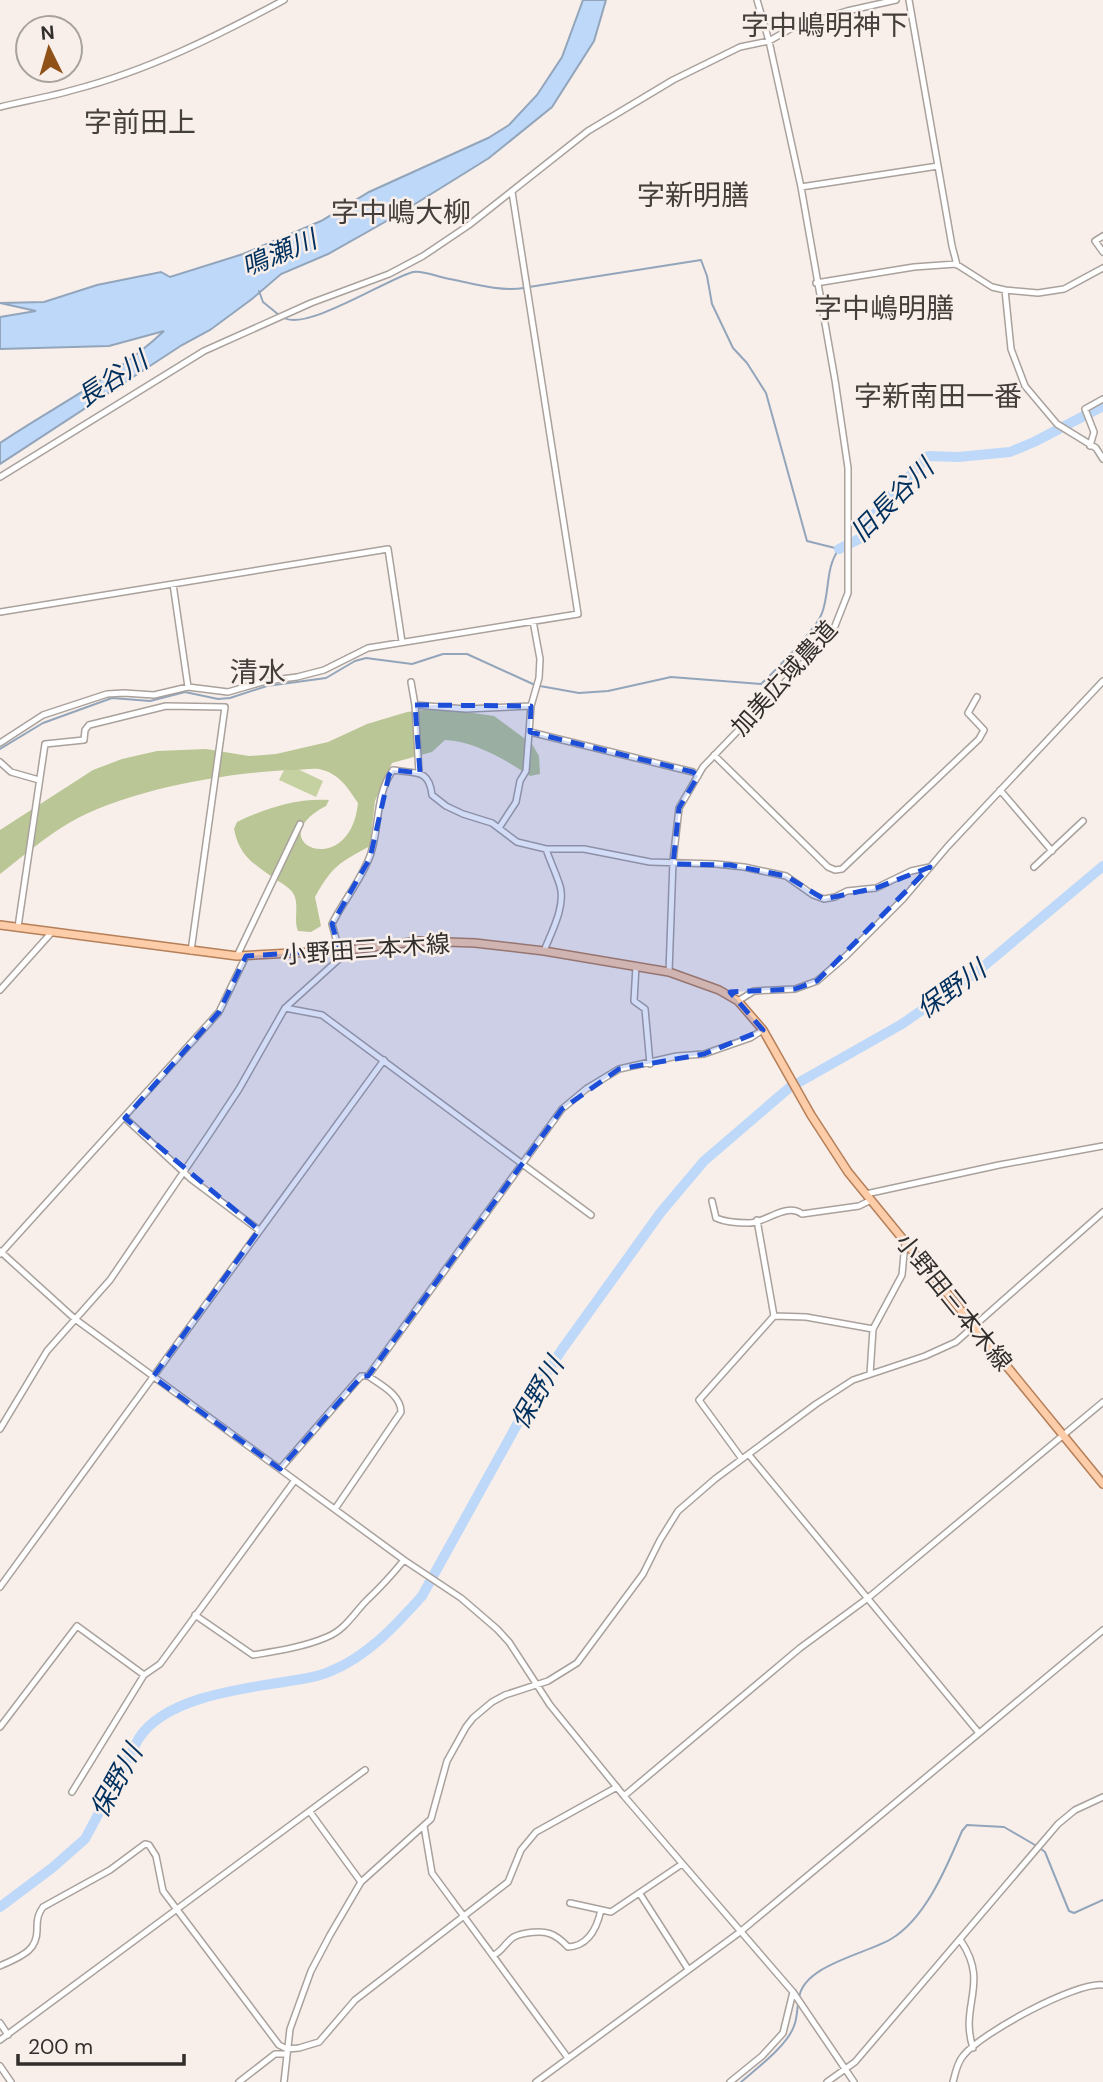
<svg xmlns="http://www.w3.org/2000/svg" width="1103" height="2082" font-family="'DM Sans','Noto Sans JP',sans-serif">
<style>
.green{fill:#c6d1a1}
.forest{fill:#bac695}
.water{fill:#bdd8f8;stroke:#93a5bb;stroke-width:2}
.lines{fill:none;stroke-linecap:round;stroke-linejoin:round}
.stream{stroke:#93a5bb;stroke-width:2}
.river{stroke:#bdd8f8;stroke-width:10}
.minor-casing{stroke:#a9a19c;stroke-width:8}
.major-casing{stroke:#b57f58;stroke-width:10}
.minor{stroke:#fff;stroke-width:5}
.major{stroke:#fdcda9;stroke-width:7}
.marked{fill:#1d4ed8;fill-opacity:0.2;stroke:#1d4ed8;stroke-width:5;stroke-dasharray:14 9;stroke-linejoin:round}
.labels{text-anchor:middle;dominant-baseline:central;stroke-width:5;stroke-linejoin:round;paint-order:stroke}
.street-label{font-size:24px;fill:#312e2c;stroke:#f8efea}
.water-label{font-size:26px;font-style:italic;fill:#00305e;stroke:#f8efea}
.quarter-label{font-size:28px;fill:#453f3b;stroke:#f8efea}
</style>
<rect width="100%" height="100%" fill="#f8efea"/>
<path class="green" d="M 287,764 L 323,781 L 316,797 L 279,780 Z"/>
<path class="forest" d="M 439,708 L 494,716 L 532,744 L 539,756 L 540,774 L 530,776 C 506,760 474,741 445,740 L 432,752 L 392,763 L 375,801 L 370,846 C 339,863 333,865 315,897 L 321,926 L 311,932 L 298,931 C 293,919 300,904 293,893 C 289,887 281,883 275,879 C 254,864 239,856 234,829 L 237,822 C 266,808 297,798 329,800 L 326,806 C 257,842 350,883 358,803 C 348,788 339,773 319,769 C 311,768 301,770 293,770 C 228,772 125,790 69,823 C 45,837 22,857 0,874 L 0,830 L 93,770 L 122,759 L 157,751 L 206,749 L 249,756 L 276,754 L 328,742 L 367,724 L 407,712 Z"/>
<path class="water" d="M 583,0 L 606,0 L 594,41 L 552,107 L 489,158 L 399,214 L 328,254 L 281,274 L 252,299 L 210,330 L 182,345 L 0,464 L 0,443 C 55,406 115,377 164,331 L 109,346 L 0,349 L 0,317 L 36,311 L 0,303 L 44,302 L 97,285 L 161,272 L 170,277 L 243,254 L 321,221 L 369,192 L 488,138 L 509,125 L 537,95 L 562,57 Z"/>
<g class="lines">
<path class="stream" d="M 529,287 L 701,260 L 707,276 L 712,304 L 733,348 L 747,363 L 766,393 L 807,541 L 839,549 C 825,568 830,592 822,613 C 817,628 774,672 761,684 L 671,677 L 608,691 L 579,693 L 540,686
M 259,291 L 263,302 L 279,315
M 284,318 C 307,331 387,279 413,272 C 422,270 435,276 445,278 C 471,283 498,292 524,288
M 0,749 L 43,723 L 112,698 L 150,701 L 185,692 L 218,699 L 230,698 L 267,686 L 326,678 L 355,661 L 366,658 L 412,664 L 443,654 L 467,654 L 535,685
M 1040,1848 L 1045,1852 L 1069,1911 L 1074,1913 L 1103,1900
M 799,1998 C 803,1965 866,1954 891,1939 C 926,1918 947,1866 962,1831 L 967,1825 L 1004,1827 L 1035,1845
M 741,2082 C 757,2068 787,2046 794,2026 C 797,2019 797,2011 798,2004"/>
<path class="river" d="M 839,549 L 861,538 L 869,520 L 928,456 L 958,457 L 1010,452 L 1034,442 L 1103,406
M 0,1907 L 52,1868 L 85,1839 L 139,1738 C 165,1698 239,1689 284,1682 C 300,1679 317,1678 331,1671 C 368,1656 396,1625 422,1596 L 539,1385 L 563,1348 L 661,1212 L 704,1161 L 789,1088 L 902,1024 L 978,971 L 1103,866"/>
<g class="minor-casing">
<path id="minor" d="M 909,0 L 952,246 L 957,265
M 0,107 C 24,101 49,97 73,90 C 147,71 217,36 284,0
M 801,187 L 938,166
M 1103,236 L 1095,241 L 1103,252
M 816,283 L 914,267 L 956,264 L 992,287 L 1005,290 L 1038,293 L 1064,289 L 1103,268
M 1005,290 L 1011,349 L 1025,386 L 1057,424 L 1096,448 L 1103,459
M 1090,446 L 1094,432 L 1085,409 L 1103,399
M 0,477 L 204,351 L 311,303 L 389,274 L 423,256 L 469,225 L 588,131 L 673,80 L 740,47 L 769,41 L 790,29 L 847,11 L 896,0
M 173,584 L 188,687
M 0,612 L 388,549 L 402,642
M 411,682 L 415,705 L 419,773
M 415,705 L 466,709 L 531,706
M 530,732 L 693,772 L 698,776
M 0,743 L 43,715 L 107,694 L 124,693 L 154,695 L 188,687 L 228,692 L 266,681 L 297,677 L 324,670 L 368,648 L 578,614 L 512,192
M 714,755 L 828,867 L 835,870 L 842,869 L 979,739 L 984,730 L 968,713 L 977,697
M 0,762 L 11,772 L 39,780
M 1000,790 L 1052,851
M 499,828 L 516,802 L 520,781 L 526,771 L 531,706 L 539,678 L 540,659 L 533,621
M 1034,867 L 1083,821
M 18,927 L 45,744 L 84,740 L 85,730 L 89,725 L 166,706 L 225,707 L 191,951
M 339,950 L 332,924 C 343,901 363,878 371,853 C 380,825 375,795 393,770 C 415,774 429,768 432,795 L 446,806 L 463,814 L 492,823 L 517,842 L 546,849 L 584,849 L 650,862 L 716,864 L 744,867 L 786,876 L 813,895 L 824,899 L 835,897 L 847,891 L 876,888 L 911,871 L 930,867
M 544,951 C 551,933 566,906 560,886 C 556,873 550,861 546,849
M 237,956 L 300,824
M 636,966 L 634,1001 L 645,1009 L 650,1064
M 669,972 L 673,861 L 679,808 L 703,767 L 810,656 L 835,626 L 848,593 L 848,468 L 835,380 L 801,187 L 769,41 L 757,0
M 0,990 L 52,932
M 738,1001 L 754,991 L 795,989 L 817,981 L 846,956 L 903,899 L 948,846 L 1103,681
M 285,1008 L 322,1015 L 591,1215
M 125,1118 L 191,1179 L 259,1230
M 866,1194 L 999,1165 L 1103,1146
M 712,1201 L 716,1218 C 725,1222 739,1223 749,1223 C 766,1223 786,1202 802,1214 L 859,1206 L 871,1200
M 757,1220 L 774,1316
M 0,1251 L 75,1319 L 404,1560 L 461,1598 L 497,1629 L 509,1642 L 550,1705 L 624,1796 L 793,1992 L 854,2082
M 0,1254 L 219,1012 L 246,956
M 774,1316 L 806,1317 L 873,1329
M 870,1374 L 873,1329 L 902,1275 L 905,1243
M 0,1429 L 47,1351 L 110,1280 L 208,1136 L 239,1089 L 285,1008 L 349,950
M 749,1455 L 979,1733
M 742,1459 L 699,1400 L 774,1316
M 280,1469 L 361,1376 L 368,1376 L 562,1109 L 586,1089 L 619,1069 L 677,1056 L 704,1054 L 750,1038 L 763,1030
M 335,1509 L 401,1412 C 401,1395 381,1385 368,1376
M 0,1587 L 384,1060
M 195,1615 L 253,1655 C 277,1651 304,1647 327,1637 C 345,1630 354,1613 367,1600 C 382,1586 391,1576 404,1560
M 0,1727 L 77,1626 L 144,1675
M 72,1792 L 144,1675 L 160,1664 L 295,1480
M 624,1796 L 800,1648 L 868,1598 L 1103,1402
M 310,1812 L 361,1882
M 424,1826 L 432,1873 L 568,2058
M 640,1894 L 688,1969
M 570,1903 L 611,1912 L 682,1864
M 961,1941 C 990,1984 959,2005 973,2048
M 494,1955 C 502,1951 504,1945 511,1939 C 515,1935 521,1934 527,1933 C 546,1930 555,1933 568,1947 C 588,1946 597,1928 601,1910
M 0,1966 C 19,1957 38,1952 37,1928 C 37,1919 38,1914 43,1907 L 110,1870 L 145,1844 L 149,1845 L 156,1856 L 163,1891 L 279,2045 L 287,2049 L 299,2048 L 319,2042 L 355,2000 L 508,1882 L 521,1850 L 536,1832 L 617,1787
M 0,2023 L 8,2035
M 0,2040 L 365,1770
M 0,2066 L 11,2082
M 239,2082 L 275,2054 L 287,2054
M 284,2082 L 290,2029 L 311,1971 L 330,1935 L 361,1882 L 431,1819 L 447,1761 L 466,1727 L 473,1718 L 492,1702 L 505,1695 L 548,1681 L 577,1663 L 643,1574 L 660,1540 L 678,1511 L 715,1479 L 816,1404 L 853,1380 L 925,1356 L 956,1342 L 1103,1212
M 536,2082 L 740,1932 L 1103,1630
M 730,2082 L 762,2056 L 783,2033 L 793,1992
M 827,2082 L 855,2062 L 1058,1824 L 1075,1810 L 1103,1797
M 953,2082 C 955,2074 957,2063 963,2056 C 981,2033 1075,1982 1103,1985"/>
</g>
<g class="major-casing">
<path id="major" d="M 0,925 L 237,956 L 349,950 L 420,941 L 475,943 L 544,951 L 669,972 L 719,990 L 738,1001 L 763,1030 L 811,1115 L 848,1172 L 1103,1484"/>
</g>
<use href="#minor" class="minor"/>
<use href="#major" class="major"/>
</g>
<path class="marked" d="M 415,705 L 531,706 L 530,732 L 693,772 L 698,776 L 679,808 L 673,864 L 730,865 L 786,876 L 824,899 L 876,888 L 930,867 L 817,981 L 795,989 L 730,992 L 763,1030 L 704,1054 L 619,1069 L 562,1109 L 368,1376 L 362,1376 L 280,1469 L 153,1377 L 259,1230 L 125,1118 L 219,1012 L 246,956 L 339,950 L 332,924 L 370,858 L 389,775 L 393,770 L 420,773 Z"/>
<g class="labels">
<g class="street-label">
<text transform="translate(784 678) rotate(-48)">加美広域農道</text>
<text transform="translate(366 949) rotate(-4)">小野田三本木線</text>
<text transform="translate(954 1302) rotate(51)">小野田三本木線</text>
</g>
<g class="water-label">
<text transform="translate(279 253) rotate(-23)">鳴瀬川</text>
<text transform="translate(112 379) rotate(-33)">長谷川</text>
<text transform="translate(892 500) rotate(-45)">旧長谷川</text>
<text transform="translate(951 989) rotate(-36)">保野川</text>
<text transform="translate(537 1393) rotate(-60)">保野川</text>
<text transform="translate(116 1781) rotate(-61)">保野川</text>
</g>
<g class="quarter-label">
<text x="825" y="25">字中嶋明神下</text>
<text x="140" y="122">字前田上</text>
<text x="693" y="195">字新明膳</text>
<text x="401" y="212">字中嶋大柳</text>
<text x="884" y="308">字中嶋明膳</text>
<text x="938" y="396">字新南田一番</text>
<text x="258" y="672">清水</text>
</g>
</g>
<g transform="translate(49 49) rotate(355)"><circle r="33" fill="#f8efea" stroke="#a8a29e" stroke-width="2"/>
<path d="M0-5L12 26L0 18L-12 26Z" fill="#905119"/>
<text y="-10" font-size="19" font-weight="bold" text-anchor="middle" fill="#312e2c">N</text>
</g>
<path d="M18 2054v10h166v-10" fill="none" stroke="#312e2c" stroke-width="3.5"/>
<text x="28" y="2054" font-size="21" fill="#312e2c" stroke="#f8efea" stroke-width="5" paint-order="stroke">200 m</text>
</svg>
